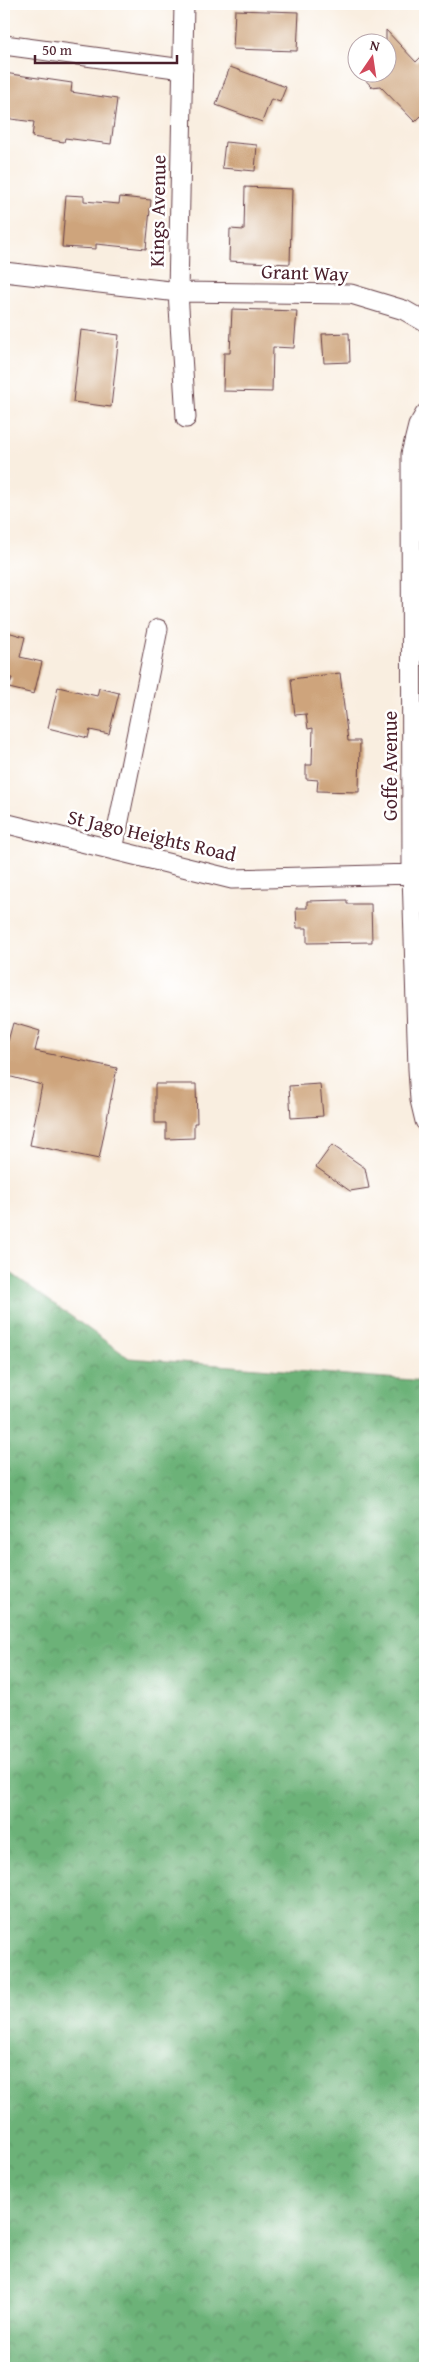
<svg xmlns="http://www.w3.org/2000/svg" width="429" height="2372" font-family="'Gentium Book Plus',serif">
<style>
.forest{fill:url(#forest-crowns);stroke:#5b6852}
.building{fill:#cea47b}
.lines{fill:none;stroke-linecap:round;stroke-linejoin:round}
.street-casing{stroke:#643e46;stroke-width:21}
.street{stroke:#fff;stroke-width:19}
.labels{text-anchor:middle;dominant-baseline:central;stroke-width:5;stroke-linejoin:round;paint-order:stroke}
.street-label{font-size:20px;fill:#4a1f2b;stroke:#fff}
</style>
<defs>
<pattern id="forest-crowns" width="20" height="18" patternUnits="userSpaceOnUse" patternTransform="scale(1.25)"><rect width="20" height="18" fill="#6cb278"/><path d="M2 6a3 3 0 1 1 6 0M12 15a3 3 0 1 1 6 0" fill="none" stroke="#5b9063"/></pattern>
</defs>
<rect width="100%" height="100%" fill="#fff"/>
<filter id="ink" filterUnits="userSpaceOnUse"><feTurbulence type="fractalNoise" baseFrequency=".02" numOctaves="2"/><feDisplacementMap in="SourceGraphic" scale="10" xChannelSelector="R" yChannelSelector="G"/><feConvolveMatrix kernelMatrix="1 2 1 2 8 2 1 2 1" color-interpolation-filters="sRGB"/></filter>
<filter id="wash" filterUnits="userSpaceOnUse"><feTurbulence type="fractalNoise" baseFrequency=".0096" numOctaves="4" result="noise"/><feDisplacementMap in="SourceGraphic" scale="20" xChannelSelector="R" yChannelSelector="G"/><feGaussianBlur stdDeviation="1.12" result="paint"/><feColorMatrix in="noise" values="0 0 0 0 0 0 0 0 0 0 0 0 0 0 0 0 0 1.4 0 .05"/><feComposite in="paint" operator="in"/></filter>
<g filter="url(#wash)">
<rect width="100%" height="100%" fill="#f9eee0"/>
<path class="forest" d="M 4,1268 L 129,1358 L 425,1381 L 425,2368 L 4,2368 Z"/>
<g id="blocks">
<path class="building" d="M 235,10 L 299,12 L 297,51 L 233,49 Z
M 386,30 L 416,62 L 425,53 L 425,112 L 415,122 L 380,86 L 372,87 L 358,72 L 386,72 Z
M 230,67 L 286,87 L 280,102 L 271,99 L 262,122 L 216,105 Z
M 4,73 L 72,83 L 71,92 L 117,99 L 111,144 L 65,138 L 64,142 L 32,137 L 34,122 L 4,118 Z
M 225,142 L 257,145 L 255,171 L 222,168 Z
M 245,187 L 292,189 L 290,264 L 229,261 L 230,229 L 244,230 Z
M 66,195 L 84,196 L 84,201 L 119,204 L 120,197 L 151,200 L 146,249 L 96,244 L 96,249 L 62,247 Z
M 232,309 L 297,311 L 294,348 L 273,347 L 272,392 L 223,391 L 224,353 L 230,353 Z
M 81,330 L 119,335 L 111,407 L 73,402 Z
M 349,333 L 350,362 L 324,363 L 322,334 Z
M 4,631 L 25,637 L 20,657 L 42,662 L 34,694 L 9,688 L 12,678 L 4,677 Z
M 340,673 L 348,741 L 360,741 L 359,792 L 317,791 L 318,780 L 306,779 L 306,765 L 312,765 L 313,728 L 308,729 L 306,714 L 295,715 L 291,679 Z
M 58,687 L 97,696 L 99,688 L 119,693 L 109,734 L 90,730 L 88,738 L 48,728 Z
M 347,900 L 347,904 L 371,904 L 372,942 L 307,943 L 307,928 L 297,928 L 296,908 L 307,908 L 307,901 Z
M 13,1023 L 40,1031 L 35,1051 L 117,1068 L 99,1159 L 30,1145 L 42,1085 L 4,1075 L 4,1040 L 8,1041 Z
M 155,1084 L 196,1084 L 197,1123 L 194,1123 L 194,1138 L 166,1139 L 166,1123 L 155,1123 Z
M 320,1084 L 323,1116 L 291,1118 L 289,1086 Z
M 332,1145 L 365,1168 L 369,1188 L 350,1191 L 316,1167 Z"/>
</g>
</g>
<g filter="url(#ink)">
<use href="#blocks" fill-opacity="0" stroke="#643e46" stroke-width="1"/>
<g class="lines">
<g class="street-casing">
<path id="street" d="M 184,4 L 178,292 L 186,418
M 4,45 L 183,69
M 4,272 L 178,292 L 351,294 L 404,310 L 425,322
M 425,414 L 418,426 L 411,454 L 412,874 L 418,1069 L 420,1100 L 425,1121
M 4,823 L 232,879 L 412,874
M 113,850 L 158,629"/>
</g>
<use href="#street" class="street"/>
</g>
</g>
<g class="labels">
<g class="street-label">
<text transform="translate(157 211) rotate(-89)">Kings Avenue</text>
<text transform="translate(305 272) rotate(2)">Grant Way</text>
<text transform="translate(389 766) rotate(-90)">Goffe Avenue</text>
<text transform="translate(152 835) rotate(13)">St Jago Heights Road</text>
</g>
</g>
<rect width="429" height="2372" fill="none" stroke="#fff" stroke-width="20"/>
<g transform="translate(372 58) rotate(13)"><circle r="24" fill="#ffffff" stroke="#b7a5aa"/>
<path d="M0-4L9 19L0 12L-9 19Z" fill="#d1495b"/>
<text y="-8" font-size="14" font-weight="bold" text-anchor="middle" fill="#4a1f2b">N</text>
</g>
<path d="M35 55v8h142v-8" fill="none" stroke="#4a1f2b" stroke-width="2.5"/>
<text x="42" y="55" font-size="15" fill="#4a1f2b" stroke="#ffffff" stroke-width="4" paint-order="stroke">50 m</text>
</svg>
